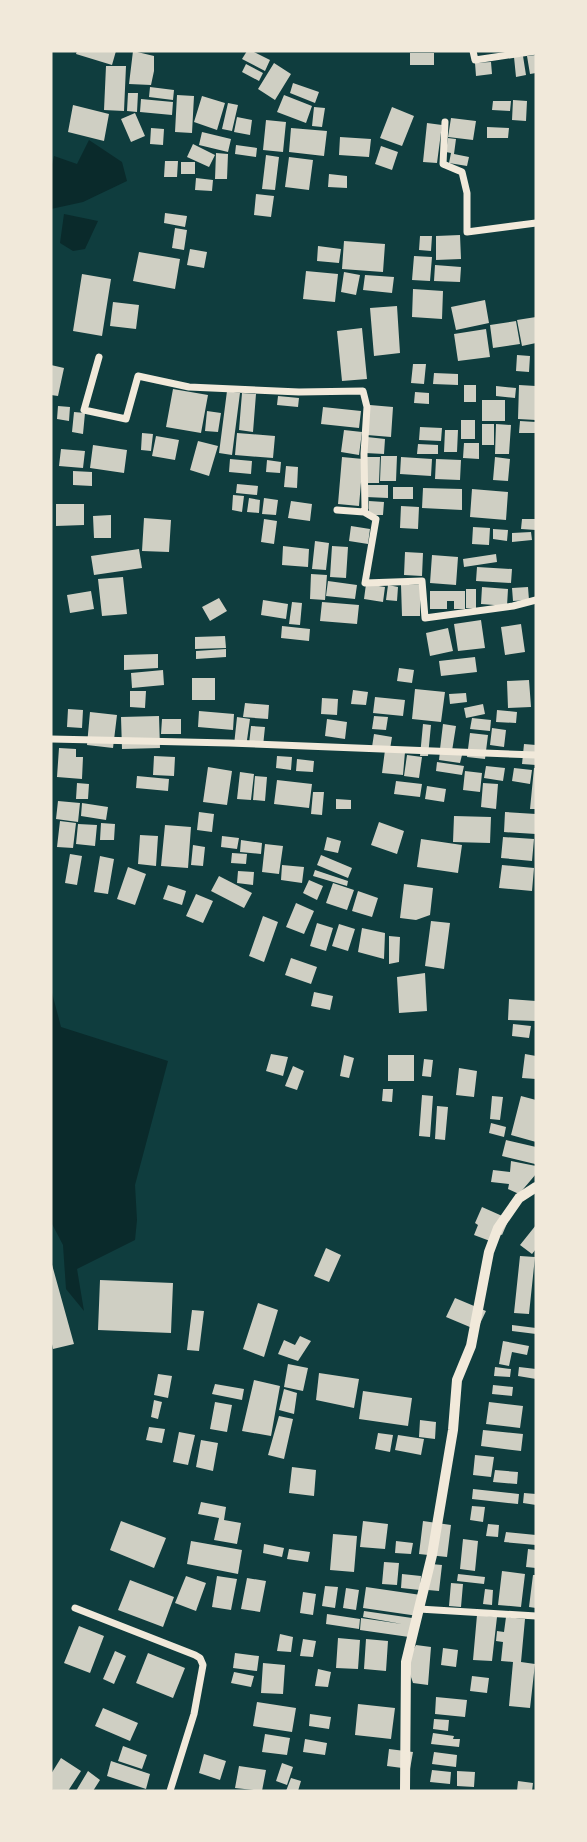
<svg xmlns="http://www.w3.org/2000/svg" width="587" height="1842" font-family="Mulish,sans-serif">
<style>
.water{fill:#0a2a2b}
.building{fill:#cfcfc3}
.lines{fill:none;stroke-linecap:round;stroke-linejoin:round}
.minor{stroke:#f1e9da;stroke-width:7}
.tertiary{stroke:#f1e9da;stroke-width:10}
</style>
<rect width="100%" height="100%" fill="#0f3d3e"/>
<path class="water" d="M 89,140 L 122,162 L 127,181 L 83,202 L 51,209 L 51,169 L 54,156 L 77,164 Z
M 64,214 L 98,221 L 85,249 L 73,251 L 60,243 Z
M 51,989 L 61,1027 L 168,1061 L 135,1185 L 137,1220 L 135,1240 L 77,1269 L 84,1311 L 66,1289 L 63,1245 L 51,1222 Z"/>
<path class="building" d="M 77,51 L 116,51 L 112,65 L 76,54 Z
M 133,51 L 154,56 L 154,71 L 151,85 L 129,84 Z
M 247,51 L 252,51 L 270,60 L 265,71 L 242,59 Z
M 410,53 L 434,53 L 434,65 L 410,65 Z
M 536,55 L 536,73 L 530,74 L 527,56 Z
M 523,56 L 526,75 L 516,77 L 514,57 Z
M 491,62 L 492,74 L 476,76 L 475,63 Z
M 274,63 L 291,74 L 275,100 L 258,89 Z
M 246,64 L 263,73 L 259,81 L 242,72 Z
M 106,66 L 126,66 L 124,111 L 104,110 Z
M 293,83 L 319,92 L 315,103 L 290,93 Z
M 150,87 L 174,90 L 173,100 L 149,97 Z
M 128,93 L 138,93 L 137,112 L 127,111 Z
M 177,95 L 194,96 L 192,133 L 175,132 Z
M 284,95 L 312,106 L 306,123 L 277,112 Z
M 202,96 L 225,103 L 217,130 L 194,122 Z
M 141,99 L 173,102 L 172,115 L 140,112 Z
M 513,100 L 527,101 L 526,121 L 512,120 Z
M 493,101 L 511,101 L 510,111 L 492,110 Z
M 228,103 L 238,105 L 232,131 L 222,129 Z
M 73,105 L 109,114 L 104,141 L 68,132 Z
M 314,107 L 325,108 L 322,127 L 312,126 Z
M 392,107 L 414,116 L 402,146 L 380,138 Z
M 135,113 L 145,136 L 131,142 L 121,119 Z
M 237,117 L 252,120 L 250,135 L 234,132 Z
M 451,118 L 476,121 L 473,140 L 448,137 Z
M 266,120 L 286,122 L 283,152 L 263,150 Z
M 427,123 L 442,125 L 437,163 L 423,162 Z
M 487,127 L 509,128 L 508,138 L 487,138 Z
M 151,128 L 164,129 L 163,145 L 150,144 Z
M 291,128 L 327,131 L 324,156 L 289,152 Z
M 202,132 L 231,139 L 228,152 L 199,145 Z
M 340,137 L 371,139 L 369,157 L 339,155 Z
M 448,138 L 456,139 L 454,154 L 469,157 L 467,166 L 449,163 L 451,153 L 446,152 Z
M 193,144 L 215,155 L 209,167 L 187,157 Z
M 236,145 L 257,148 L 256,157 L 235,154 Z
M 381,146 L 398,152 L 392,170 L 375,164 Z
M 216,153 L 228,154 L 227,179 L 215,179 Z
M 266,155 L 279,157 L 275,190 L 262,189 Z
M 289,157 L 313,160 L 309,190 L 285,187 Z
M 165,161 L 178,161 L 177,177 L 164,177 Z
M 181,162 L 195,162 L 195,174 L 181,174 Z
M 329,174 L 347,176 L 347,188 L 328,187 Z
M 196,178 L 213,180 L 212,191 L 195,190 Z
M 256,194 L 274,196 L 271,217 L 254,215 Z
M 165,213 L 187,216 L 185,227 L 164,223 Z
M 175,228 L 187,230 L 184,250 L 172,248 Z
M 460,235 L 461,259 L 436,260 L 436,236 Z
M 420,236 L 432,236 L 431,251 L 419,250 Z
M 344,241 L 385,244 L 383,272 L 342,269 Z
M 318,246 L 341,249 L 339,263 L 317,261 Z
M 190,249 L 207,252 L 204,268 L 187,265 Z
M 139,252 L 180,259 L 175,289 L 133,281 Z
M 414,256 L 432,257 L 430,281 L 412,280 Z
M 435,265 L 461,267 L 460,282 L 434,281 Z
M 306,271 L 338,274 L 335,302 L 303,299 Z
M 344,272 L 360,275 L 356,295 L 341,292 Z
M 82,274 L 111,279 L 102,336 L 73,331 Z
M 365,275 L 394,277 L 392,293 L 363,290 Z
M 413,289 L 443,291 L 442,319 L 412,317 Z
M 485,300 L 489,323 L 456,330 L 451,307 Z
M 113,302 L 139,305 L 136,329 L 110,326 Z
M 397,306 L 400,353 L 374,356 L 370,308 Z
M 536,317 L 536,343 L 522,346 L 517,320 Z
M 516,321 L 520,344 L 493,348 L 490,325 Z
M 362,328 L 367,379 L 342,381 L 337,331 Z
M 486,329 L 490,357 L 458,361 L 454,334 Z
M 517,355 L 530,356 L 529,372 L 516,371 Z
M 413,364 L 426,364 L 424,384 L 411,383 Z
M 51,365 L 64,368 L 58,396 L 51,395 Z
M 434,373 L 458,374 L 458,385 L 433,384 Z
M 464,385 L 476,385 L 476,402 L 464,402 Z
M 519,385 L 536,386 L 536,420 L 518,419 Z
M 496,386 L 516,388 L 515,398 L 496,396 Z
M 173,389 L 208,395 L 201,433 L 166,427 Z
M 227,391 L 240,393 L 232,455 L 219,453 Z
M 415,392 L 429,393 L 429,404 L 414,403 Z
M 242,393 L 256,394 L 253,432 L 239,430 Z
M 278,396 L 299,398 L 298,407 L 277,405 Z
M 482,400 L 505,400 L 505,421 L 482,421 Z
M 370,405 L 393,407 L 391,437 L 367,435 Z
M 58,406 L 70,407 L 69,421 L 57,419 Z
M 323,407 L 361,411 L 359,428 L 321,424 Z
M 207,411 L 221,413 L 218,432 L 205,431 Z
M 74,412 L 85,413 L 83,434 L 72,432 Z
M 461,420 L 475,420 L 475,439 L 461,439 Z
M 520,421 L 536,422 L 536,433 L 519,433 Z
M 482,424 L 494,424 L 494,445 L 482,445 Z
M 496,424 L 511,425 L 509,454 L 495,454 Z
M 420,427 L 442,428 L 441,441 L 419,440 Z
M 344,430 L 362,432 L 359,455 L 341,452 Z
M 445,430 L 458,430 L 457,452 L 444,452 Z
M 142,433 L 153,434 L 151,451 L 141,450 Z
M 237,433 L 275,436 L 273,458 L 235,455 Z
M 156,436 L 179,440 L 175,460 L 152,456 Z
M 367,437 L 385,439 L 384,454 L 365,453 Z
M 198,441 L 218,446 L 209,476 L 190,470 Z
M 464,443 L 479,443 L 479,459 L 463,458 Z
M 418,444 L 438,445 L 438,454 L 417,454 Z
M 93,445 L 127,450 L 124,473 L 90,468 Z
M 61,449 L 85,451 L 83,468 L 59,466 Z
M 381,456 L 397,456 L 396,481 L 380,481 Z
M 342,457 L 363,459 L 359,506 L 338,504 Z
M 366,457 L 380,457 L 379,483 L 365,483 Z
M 401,457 L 432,459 L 431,476 L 400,474 Z
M 495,457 L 510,459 L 508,481 L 493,480 Z
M 230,459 L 252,461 L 251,474 L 229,472 Z
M 436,459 L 461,460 L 460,480 L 435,479 Z
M 267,460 L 281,462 L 280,473 L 266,472 Z
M 286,466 L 298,467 L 297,488 L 284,487 Z
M 73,471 L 92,472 L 92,486 L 73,485 Z
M 237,484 L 258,486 L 257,495 L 236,493 Z
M 366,485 L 388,485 L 388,498 L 366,497 Z
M 393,487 L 413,487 L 413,499 L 393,499 Z
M 423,488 L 462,489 L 462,510 L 422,508 Z
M 472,489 L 508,492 L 506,520 L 470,517 Z
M 233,495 L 244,496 L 242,512 L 232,510 Z
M 249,498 L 260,500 L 259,513 L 247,512 Z
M 264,498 L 278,500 L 276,515 L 262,514 Z
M 291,501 L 312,504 L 310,521 L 288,518 Z
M 369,501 L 384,502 L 383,515 L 369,515 Z
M 56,504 L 84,504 L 84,525 L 56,526 Z
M 401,506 L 419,507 L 418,529 L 400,528 Z
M 111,515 L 111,538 L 94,538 L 93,516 Z
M 144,518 L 171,520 L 169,552 L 142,551 Z
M 264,519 L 277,521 L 274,544 L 261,542 Z
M 522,519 L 536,519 L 536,530 L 521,529 Z
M 351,526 L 370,529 L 368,544 L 349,541 Z
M 473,527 L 490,528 L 489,545 L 472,544 Z
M 493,529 L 508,530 L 507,541 L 493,539 Z
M 531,532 L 532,540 L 512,542 L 512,533 Z
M 315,541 L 329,543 L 326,570 L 312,569 Z
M 283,546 L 309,549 L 308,567 L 282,565 Z
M 332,546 L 348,547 L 346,578 L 330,577 Z
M 139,549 L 142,568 L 94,575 L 91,556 Z
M 405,552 L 423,553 L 422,576 L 404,575 Z
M 496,554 L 497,562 L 464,567 L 463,559 Z
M 432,555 L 458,557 L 456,585 L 430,583 Z
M 477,567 L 512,569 L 511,583 L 476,581 Z
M 311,574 L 327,575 L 325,600 L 310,599 Z
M 123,577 L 127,614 L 102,616 L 98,579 Z
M 328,581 L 357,585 L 355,599 L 326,596 Z
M 366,584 L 385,587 L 383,602 L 364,599 Z
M 388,585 L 398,587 L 397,601 L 386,600 Z
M 401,585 L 420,585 L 420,616 L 402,616 Z
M 482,587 L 508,589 L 507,606 L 481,604 Z
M 528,587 L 529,600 L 513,601 L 512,588 Z
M 466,589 L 476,589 L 476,608 L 466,608 Z
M 91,591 L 94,609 L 70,613 L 67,595 Z
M 430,591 L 465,591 L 465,609 L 454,609 L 454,601 L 447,601 L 447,609 L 430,609 Z
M 219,598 L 227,611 L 210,621 L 202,607 Z
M 263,600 L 288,604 L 286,619 L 261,615 Z
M 292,602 L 302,603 L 300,625 L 289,624 Z
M 322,602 L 359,605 L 357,624 L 320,621 Z
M 481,620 L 485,648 L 458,651 L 454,624 Z
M 521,624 L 525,652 L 505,655 L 501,627 Z
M 282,626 L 310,629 L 309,641 L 281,638 Z
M 448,628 L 453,651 L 430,656 L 426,633 Z
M 225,636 L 226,648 L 195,649 L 195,637 Z
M 226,649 L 226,657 L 196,659 L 196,651 Z
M 158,654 L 158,668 L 124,670 L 124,655 Z
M 475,657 L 477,672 L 441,676 L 439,661 Z
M 399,668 L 414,670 L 412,683 L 397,681 Z
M 163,670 L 164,685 L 132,688 L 131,673 Z
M 192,678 L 215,678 L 215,700 L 192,700 Z
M 529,680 L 531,707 L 508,708 L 507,681 Z
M 415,689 L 445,692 L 441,722 L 412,719 Z
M 353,690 L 368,692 L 366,705 L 351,704 Z
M 130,691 L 146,691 L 145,708 L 130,707 Z
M 466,693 L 467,702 L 450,704 L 449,694 Z
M 375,697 L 405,700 L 403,716 L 373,713 Z
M 322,698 L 338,699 L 337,715 L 321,714 Z
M 245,703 L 269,705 L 268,719 L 243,717 Z
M 483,704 L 485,714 L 466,718 L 464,708 Z
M 68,709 L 83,710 L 82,728 L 67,727 Z
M 497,710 L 517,712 L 516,723 L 496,722 Z
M 199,711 L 234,714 L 233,730 L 198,727 Z
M 90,712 L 117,715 L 113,748 L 87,745 Z
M 159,716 L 160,748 L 122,749 L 121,717 Z
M 374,716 L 388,717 L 386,730 L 372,729 Z
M 237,717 L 250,719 L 246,747 L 234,745 Z
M 472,718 L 491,720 L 490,731 L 470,729 Z
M 162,719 L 181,719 L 181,734 L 161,734 Z
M 327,719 L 347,722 L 345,739 L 325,736 Z
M 423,724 L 431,725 L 428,756 L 420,756 Z
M 443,724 L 456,726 L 452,751 L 440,749 Z
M 251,726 L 265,727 L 263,746 L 249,744 Z
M 492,728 L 506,730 L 504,747 L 490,745 Z
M 470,733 L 488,735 L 485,759 L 467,757 Z
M 374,734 L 392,737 L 390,749 L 372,747 Z
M 524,744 L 536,745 L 536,765 L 522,764 Z
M 59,748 L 76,749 L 76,757 L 83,757 L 82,779 L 57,777 Z
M 385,750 L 405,752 L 403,775 L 382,773 Z
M 440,751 L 462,755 L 460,763 L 439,760 Z
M 407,755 L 422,757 L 419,778 L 404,776 Z
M 154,756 L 175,757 L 174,776 L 153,775 Z
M 277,756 L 292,757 L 291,770 L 276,768 Z
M 297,759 L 314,761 L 313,772 L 296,771 Z
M 437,762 L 464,766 L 462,775 L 436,771 Z
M 486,766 L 505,768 L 503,781 L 484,778 Z
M 208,767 L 232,771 L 227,805 L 203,802 Z
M 514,768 L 532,770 L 530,784 L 512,781 Z
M 534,768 L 536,768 L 536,809 L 530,809 Z
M 465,771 L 482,773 L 480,792 L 463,790 Z
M 240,772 L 254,774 L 251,800 L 237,799 Z
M 137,776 L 169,779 L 168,791 L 136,788 Z
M 255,776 L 267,777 L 265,801 L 253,800 Z
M 277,780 L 312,784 L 309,808 L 274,804 Z
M 396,781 L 422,784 L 420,797 L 394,794 Z
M 77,783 L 89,784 L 88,799 L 76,799 Z
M 483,783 L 498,784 L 496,809 L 481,807 Z
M 427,786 L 446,789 L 444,802 L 425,799 Z
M 313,792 L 324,792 L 322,815 L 311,814 Z
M 336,799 L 351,800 L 351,809 L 336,809 Z
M 58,801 L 80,803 L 78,822 L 56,819 Z
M 82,803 L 108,807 L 106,820 L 81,816 Z
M 199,812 L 214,814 L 212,832 L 197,830 Z
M 505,812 L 536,814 L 536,834 L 504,832 Z
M 454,816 L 491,817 L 490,843 L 453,842 Z
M 60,821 L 76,823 L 73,848 L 57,847 Z
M 379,822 L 404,831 L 397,854 L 371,845 Z
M 101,823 L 115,824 L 114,840 L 100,840 Z
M 78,824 L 97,825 L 95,846 L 76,844 Z
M 165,825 L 191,827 L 188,868 L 161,866 Z
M 140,835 L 158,836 L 156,866 L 138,864 Z
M 222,836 L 239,838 L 237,849 L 221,847 Z
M 327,837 L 341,841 L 338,853 L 324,850 Z
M 503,837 L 534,839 L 532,861 L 501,858 Z
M 421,839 L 462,845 L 458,873 L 417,867 Z
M 241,840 L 262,843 L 261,854 L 240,852 Z
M 265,844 L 283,846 L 279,874 L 262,872 Z
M 193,845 L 205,847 L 203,866 L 191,865 Z
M 232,853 L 247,854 L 246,864 L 231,863 Z
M 70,854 L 82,856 L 77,885 L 65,883 Z
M 321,855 L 352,868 L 348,878 L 317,865 Z
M 100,856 L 114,859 L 108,894 L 94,892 Z
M 282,865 L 304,867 L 302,883 L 281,880 Z
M 502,865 L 534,868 L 532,891 L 499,888 Z
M 128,867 L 146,874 L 135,905 L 117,899 Z
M 315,870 L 348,881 L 347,886 L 313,876 Z
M 238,871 L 254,872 L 253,885 L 237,883 Z
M 219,876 L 252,893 L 244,908 L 211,891 Z
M 309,880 L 323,886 L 317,900 L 303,893 Z
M 333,883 L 354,890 L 347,910 L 326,903 Z
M 404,884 L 433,888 L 430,915 L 416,920 L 400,918 Z
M 168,885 L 186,891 L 182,905 L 163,899 Z
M 358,891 L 378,898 L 372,917 L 352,911 Z
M 196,894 L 213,901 L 203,923 L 186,916 Z
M 296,903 L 314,911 L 304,934 L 286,927 Z
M 263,916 L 278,922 L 264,962 L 249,956 Z
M 431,921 L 450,923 L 444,969 L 425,966 Z
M 317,923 L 333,928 L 326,951 L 310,946 Z
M 339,924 L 355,929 L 348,951 L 332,946 Z
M 362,928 L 385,933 L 384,959 L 358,952 Z
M 389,936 L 400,937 L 399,962 L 389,964 Z
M 291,958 L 317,967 L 311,984 L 285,975 Z
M 425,973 L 427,1011 L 399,1013 L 397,977 Z
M 314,992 L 333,996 L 330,1010 L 311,1006 Z
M 509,999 L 536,1001 L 536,1021 L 508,1020 Z
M 513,1024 L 531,1026 L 529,1038 L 512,1036 Z
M 271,1054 L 288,1057 L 283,1076 L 266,1071 Z
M 525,1054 L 536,1056 L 536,1079 L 522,1078 Z
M 344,1055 L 354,1058 L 349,1078 L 340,1076 Z
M 388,1055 L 414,1055 L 414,1081 L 388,1081 Z
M 424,1059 L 433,1060 L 431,1077 L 422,1076 Z
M 293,1066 L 304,1071 L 297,1090 L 285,1086 Z
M 459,1068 L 477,1071 L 474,1097 L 456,1095 Z
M 383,1089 L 393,1089 L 392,1102 L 382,1101 Z
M 422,1095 L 433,1096 L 430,1137 L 419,1136 Z
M 492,1096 L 503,1097 L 500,1120 L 490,1119 Z
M 521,1096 L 536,1100 L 536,1142 L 511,1135 Z
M 437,1106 L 448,1107 L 445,1140 L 435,1139 Z
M 491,1123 L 506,1127 L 504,1137 L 489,1133 Z
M 506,1140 L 536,1147 L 535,1164 L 502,1156 Z
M 511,1161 L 536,1166 L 536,1174 L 519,1194 L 508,1189 L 509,1184 L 491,1182 L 493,1170 L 510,1172 Z
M 482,1207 L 509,1219 L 502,1235 L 494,1232 L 490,1241 L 474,1235 L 478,1225 L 475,1223 Z
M 536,1225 L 536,1249 L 532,1254 L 520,1245 Z
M 326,1248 L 341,1255 L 329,1282 L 314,1276 Z
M 520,1256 L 535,1257 L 529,1314 L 514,1313 Z
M 51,1261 L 74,1344 L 53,1349 L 51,1339 Z
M 100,1280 L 173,1283 L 171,1333 L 98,1330 Z
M 455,1298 L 486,1311 L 477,1330 L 446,1317 Z
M 258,1303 L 278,1310 L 264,1357 L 243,1349 Z
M 192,1310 L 204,1311 L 199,1351 L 187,1350 Z
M 512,1325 L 536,1328 L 536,1334 L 512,1331 Z
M 300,1336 L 311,1341 L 298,1361 L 278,1354 L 284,1340 L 295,1345 Z
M 503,1341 L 529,1346 L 527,1355 L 512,1352 L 509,1366 L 499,1364 Z
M 288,1364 L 308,1368 L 303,1391 L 284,1387 Z
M 495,1367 L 511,1369 L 510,1377 L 494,1376 Z
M 519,1367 L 536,1369 L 536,1379 L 518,1376 Z
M 319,1373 L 359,1379 L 354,1408 L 316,1400 Z
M 158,1374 L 172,1376 L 168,1398 L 154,1395 Z
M 254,1380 L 280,1386 L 271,1436 L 242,1431 Z
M 215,1384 L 244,1389 L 242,1400 L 212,1394 Z
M 493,1385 L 513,1387 L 512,1396 L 492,1394 Z
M 284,1389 L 297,1393 L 294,1414 L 279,1410 Z
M 363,1391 L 412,1398 L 408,1426 L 359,1419 Z
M 154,1400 L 162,1402 L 158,1419 L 151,1417 Z
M 215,1402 L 232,1405 L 227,1432 L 210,1429 Z
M 489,1402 L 523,1406 L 520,1428 L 486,1424 Z
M 279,1416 L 293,1419 L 284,1459 L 268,1455 Z
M 420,1420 L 436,1422 L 435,1439 L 419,1437 Z
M 149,1427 L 165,1429 L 162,1443 L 146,1440 Z
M 483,1430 L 523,1434 L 521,1451 L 481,1446 Z
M 179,1432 L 195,1435 L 188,1465 L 173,1462 Z
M 378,1433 L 393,1435 L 390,1452 L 375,1449 Z
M 398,1435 L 424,1439 L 421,1455 L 395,1450 Z
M 201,1440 L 218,1443 L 213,1471 L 196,1467 Z
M 475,1455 L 494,1457 L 491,1477 L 473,1475 Z
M 292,1467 L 316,1470 L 314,1496 L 289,1493 Z
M 495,1470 L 518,1472 L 517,1484 L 493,1482 Z
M 473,1489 L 519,1494 L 518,1504 L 472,1499 Z
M 524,1493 L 536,1494 L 536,1505 L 523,1503 Z
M 201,1502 L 226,1507 L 224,1520 L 241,1523 L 237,1544 L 214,1540 L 219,1518 L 198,1514 Z
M 472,1506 L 485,1507 L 483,1522 L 470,1520 Z
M 121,1521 L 166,1538 L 154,1568 L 110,1550 Z
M 363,1521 L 388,1524 L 385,1549 L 360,1547 Z
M 423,1521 L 451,1525 L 447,1557 L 419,1554 Z
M 488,1524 L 499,1525 L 498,1537 L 486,1536 Z
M 506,1532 L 536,1535 L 536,1545 L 504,1542 Z
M 333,1534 L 357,1536 L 354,1572 L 330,1570 Z
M 463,1539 L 478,1541 L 475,1571 L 460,1569 Z
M 191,1541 L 242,1550 L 238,1574 L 187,1564 Z
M 396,1541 L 413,1543 L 411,1554 L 395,1553 Z
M 264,1544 L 284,1548 L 282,1557 L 263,1553 Z
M 289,1549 L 310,1552 L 308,1562 L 287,1559 Z
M 528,1549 L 536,1550 L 536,1568 L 526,1567 Z
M 384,1562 L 399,1563 L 397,1585 L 382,1584 Z
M 431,1564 L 442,1565 L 439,1591 L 428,1590 Z
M 502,1571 L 525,1574 L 521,1607 L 498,1605 Z
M 402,1574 L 421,1576 L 420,1590 L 401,1588 Z
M 458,1574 L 485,1577 L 484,1584 L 457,1581 Z
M 533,1575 L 536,1575 L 536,1608 L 529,1607 Z
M 186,1576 L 206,1583 L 196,1611 L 175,1603 Z
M 217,1576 L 237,1579 L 231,1610 L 212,1607 Z
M 247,1578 L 266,1581 L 260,1612 L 241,1609 Z
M 130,1580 L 174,1597 L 163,1627 L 118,1610 Z
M 451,1583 L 463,1584 L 461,1607 L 449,1606 Z
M 325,1586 L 338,1587 L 335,1608 L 322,1606 Z
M 366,1587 L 421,1595 L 418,1616 L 363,1608 Z
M 346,1588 L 359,1590 L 356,1610 L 343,1608 Z
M 485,1589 L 493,1590 L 492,1605 L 483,1604 Z
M 303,1592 L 316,1594 L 313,1615 L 300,1613 Z
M 364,1611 L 419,1619 L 416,1638 L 360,1630 L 361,1618 L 402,1624 L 363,1617 Z
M 327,1614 L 360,1619 L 359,1629 L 326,1624 Z
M 477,1615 L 497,1617 L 492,1661 L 473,1660 Z
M 506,1617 L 525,1619 L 521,1662 L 535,1664 L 530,1708 L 509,1706 L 513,1662 L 501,1661 L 503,1642 L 496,1641 L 497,1631 L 504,1632 Z
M 79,1626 L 104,1636 L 90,1673 L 64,1663 Z
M 280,1634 L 293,1637 L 291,1652 L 277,1651 Z
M 338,1638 L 360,1640 L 358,1669 L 336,1668 Z
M 303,1639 L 316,1641 L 313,1657 L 300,1656 Z
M 366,1639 L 388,1641 L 386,1671 L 364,1669 Z
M 416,1645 L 431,1647 L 428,1685 L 413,1683 L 406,1662 Z
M 443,1648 L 458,1650 L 456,1667 L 441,1665 Z
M 115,1651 L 126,1656 L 114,1684 L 103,1679 Z
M 148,1653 L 185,1668 L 173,1698 L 136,1683 Z
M 235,1653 L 259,1656 L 257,1671 L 233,1668 Z
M 263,1663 L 285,1665 L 283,1694 L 261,1693 Z
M 318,1669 L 331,1672 L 328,1687 L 315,1686 Z
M 234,1672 L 254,1676 L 251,1687 L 231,1683 Z
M 472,1676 L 489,1678 L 487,1693 L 470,1691 Z
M 436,1697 L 467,1700 L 465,1717 L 435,1714 Z
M 257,1702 L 296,1708 L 292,1732 L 253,1726 Z
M 358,1704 L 395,1708 L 391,1739 L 355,1735 Z
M 103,1708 L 138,1723 L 130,1741 L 95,1726 Z
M 310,1714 L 331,1717 L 329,1729 L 309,1726 Z
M 434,1719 L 449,1720 L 448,1731 L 433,1729 Z
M 433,1733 L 454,1736 L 453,1739 L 460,1739 L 459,1747 L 431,1744 Z
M 265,1734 L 290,1738 L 287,1755 L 262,1752 Z
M 305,1739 L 327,1743 L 325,1755 L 303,1752 Z
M 123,1746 L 147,1755 L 142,1769 L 118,1761 Z
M 389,1749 L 413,1752 L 410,1769 L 387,1766 Z
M 434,1752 L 457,1755 L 456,1767 L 432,1764 Z
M 204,1754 L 226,1761 L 220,1780 L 199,1773 Z
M 61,1758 L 81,1771 L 68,1791 L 54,1791 L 51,1789 L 51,1774 Z
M 111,1761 L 150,1774 L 146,1789 L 107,1776 Z
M 282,1763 L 293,1767 L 287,1785 L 276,1781 Z
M 239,1766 L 266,1770 L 262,1791 L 235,1788 Z
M 432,1770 L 451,1772 L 450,1784 L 430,1782 Z
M 88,1771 L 100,1780 L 93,1791 L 76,1791 Z
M 457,1771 L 475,1772 L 474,1787 L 457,1786 Z
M 291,1778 L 301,1781 L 298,1791 L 286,1791 Z
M 518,1781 L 533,1783 L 532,1791 L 517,1791 Z"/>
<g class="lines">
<path class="minor" d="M 473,51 L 475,60 L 536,51
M 445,122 L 443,164 L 462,172 L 467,193 L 467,232 L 536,223
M 99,357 L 84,410 L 126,419 L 138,376 L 189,387 L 299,392 L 363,391 L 367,407 L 364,454 L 365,508 L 364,512
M 337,510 L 364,512 L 376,519 L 365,583 L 422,581 L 425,618 L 513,606 L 536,600
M 51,739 L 229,743 L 536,755
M 75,1608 L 195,1655 L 200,1658 L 203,1665 L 194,1714 L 170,1791
M 419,1609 L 536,1616"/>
<path class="tertiary" d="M 405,1791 L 406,1662 L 432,1555 L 453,1430 L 457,1380 L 471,1346 L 489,1252 L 498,1228 L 519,1198 L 536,1187"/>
</g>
<rect width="587" height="1842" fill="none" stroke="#f1e9da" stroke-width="105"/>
</svg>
